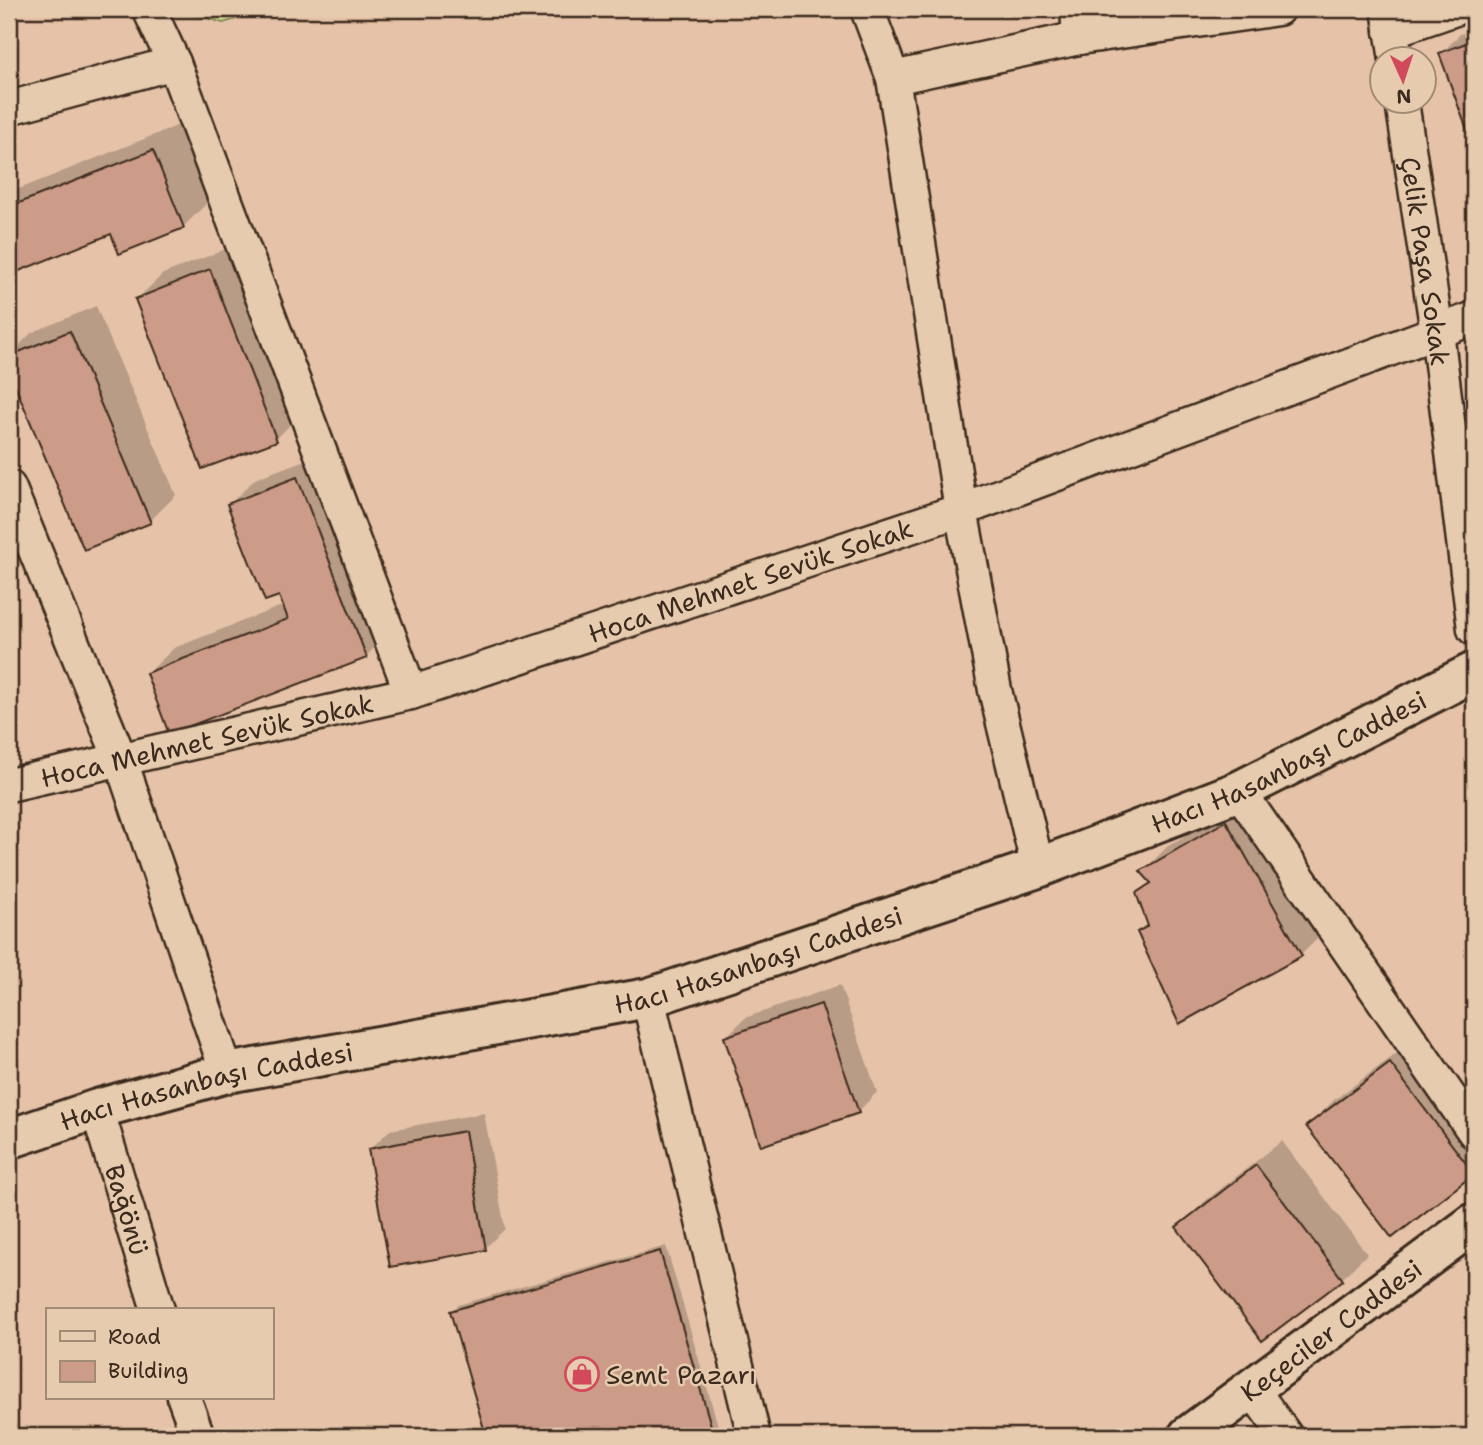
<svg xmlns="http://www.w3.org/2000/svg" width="1483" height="1445" font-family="'Shantell Sans',sans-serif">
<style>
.green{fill:#d2e194;stroke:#868659;stroke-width:2}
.shadow{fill:#0003}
.building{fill:#cd9c88;stroke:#3b2a1e;stroke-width:2}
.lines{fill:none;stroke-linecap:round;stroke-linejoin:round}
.street-casing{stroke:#3b2a1e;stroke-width:37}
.secondary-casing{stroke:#3b2a1e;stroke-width:44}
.street{stroke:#e6cbae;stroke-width:32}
.secondary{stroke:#e6cbae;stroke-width:38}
.labels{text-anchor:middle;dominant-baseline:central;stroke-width:5;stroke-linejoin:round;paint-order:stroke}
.street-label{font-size:26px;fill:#3b2a1e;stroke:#e6cbae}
.poi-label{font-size:26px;fill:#3b2a1e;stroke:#e6cbae;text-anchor:start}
</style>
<rect width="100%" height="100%" fill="#e6c3a8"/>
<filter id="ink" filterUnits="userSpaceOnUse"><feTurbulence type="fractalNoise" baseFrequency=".0143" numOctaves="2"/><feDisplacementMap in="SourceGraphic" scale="14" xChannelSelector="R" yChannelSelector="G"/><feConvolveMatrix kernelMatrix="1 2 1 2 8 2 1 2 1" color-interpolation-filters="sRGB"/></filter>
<g filter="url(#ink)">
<path class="green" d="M 187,9 L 272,9 L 223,23 L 189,12 Z"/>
<path class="shadow" d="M 1474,29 L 1474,134 L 1471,135 L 1441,54 L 1460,34 Z
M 179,125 L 209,201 L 183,227 L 112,231 L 9,273 L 9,193 Z
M 236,245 L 302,413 L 276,439 L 137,299 L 163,274 Z
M 96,306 L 176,495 L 150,521 L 85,548 L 9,366 L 9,356 L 31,333 Z
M 323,453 L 392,631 L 366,656 L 148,673 L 174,648 L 284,605 L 229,505 L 255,479 Z
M 1252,796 L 1327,929 L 1301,955 L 1139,933 L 1149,923 L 1138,894 L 1151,881 L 1143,871 L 1168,846 Z
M 840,985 L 877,1092 L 858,1112 L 726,1037 L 745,1018 Z
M 1416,1039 L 1474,1115 L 1474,1173 L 1392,1236 L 1308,1126 L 1334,1100 Z
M 484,1113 L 505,1229 L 485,1248 L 370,1149 L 390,1130 Z
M 1282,1141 L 1367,1254 L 1342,1279 L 1179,1227 L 1204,1202 Z
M 666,1246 L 721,1436 L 488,1436 L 452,1311 L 458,1305 Z"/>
<path class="building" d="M 1474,40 L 1474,136 L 1470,138 L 1439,53 Z
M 153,150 L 184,228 L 119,254 L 111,234 L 9,275 L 9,207 Z
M 210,269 L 277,441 L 202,469 L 135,299 Z
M 70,331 L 151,523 L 84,550 L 9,371 L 9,356 Z
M 297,477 L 367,658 L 169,734 L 146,673 L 288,619 L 279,596 L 265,601 L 227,504 Z
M 1226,821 L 1302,956 L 1179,1024 L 1137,932 L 1148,926 L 1136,893 L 1151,883 L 1140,871 Z
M 821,1004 L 859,1113 L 761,1146 L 724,1037 Z
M 1390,1063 L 1474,1174 L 1392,1238 L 1306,1126 Z
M 465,1131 L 486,1250 L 390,1267 L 368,1149 Z
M 1256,1165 L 1343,1280 L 1262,1341 L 1176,1227 Z
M 660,1251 L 714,1436 L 486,1436 L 450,1311 Z"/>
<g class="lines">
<g class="street-casing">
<g id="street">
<path d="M 149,9 L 174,63 L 411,693"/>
<path d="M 867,9 L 893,78 L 961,510 L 995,690 L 1038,868"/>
<path d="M 1077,9 L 1079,38"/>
<path d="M 1388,9 L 1396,60"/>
<path d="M 1391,31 L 1455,9"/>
<path d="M 893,78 L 1079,38 L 1278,9"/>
<path id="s1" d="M 1402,102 L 1437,332 L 1474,629"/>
<path d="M 9,108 L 174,63"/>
<path d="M 9,487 L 120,758 L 227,1073"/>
<path id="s2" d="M 9,785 L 411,693 L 961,510 L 1474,318"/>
<path d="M 1239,791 L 1474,1132"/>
<path d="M 648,998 L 754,1436"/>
<path id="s3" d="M 97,1109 L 158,1310"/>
<path d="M 1252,1389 L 1286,1436"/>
<path d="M 184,1398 L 198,1436"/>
</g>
</g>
<g class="secondary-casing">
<g id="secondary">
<path id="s4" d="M 9,1139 L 97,1109 L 227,1073 L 648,998 L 1038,868 L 1239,791 L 1474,672"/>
<path id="s5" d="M 1188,1436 L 1474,1223"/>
</g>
</g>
<use href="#street" class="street"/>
<use href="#secondary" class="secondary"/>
</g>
</g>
<defs>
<g id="shop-ring" transform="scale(1.75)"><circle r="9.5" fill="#e6cbae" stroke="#d1495b" stroke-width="1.5"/><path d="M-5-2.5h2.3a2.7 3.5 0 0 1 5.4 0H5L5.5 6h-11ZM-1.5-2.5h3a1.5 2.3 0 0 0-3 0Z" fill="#d1495b"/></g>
</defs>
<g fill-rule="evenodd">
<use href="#shop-ring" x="582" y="1374"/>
</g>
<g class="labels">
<g class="street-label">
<text stroke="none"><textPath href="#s1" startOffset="161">Çelik Paşa Sokak</textPath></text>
<text stroke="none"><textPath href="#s2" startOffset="770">Hoca Mehmet Sevük Sokak</textPath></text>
<text stroke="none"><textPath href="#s2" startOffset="203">Hoca Mehmet Sevük Sokak</textPath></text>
<text stroke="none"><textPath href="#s4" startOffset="1339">Hacı Hasanbaşı Caddesi</textPath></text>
<text stroke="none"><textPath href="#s4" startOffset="772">Hacı Hasanbaşı Caddesi</textPath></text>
<text stroke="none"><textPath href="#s4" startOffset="205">Hacı Hasanbaşı Caddesi</textPath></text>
<text stroke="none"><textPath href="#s3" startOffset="105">Bağönü</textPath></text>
<text stroke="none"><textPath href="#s5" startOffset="178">Keçeciler Caddesi</textPath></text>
</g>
<g class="poi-label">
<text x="606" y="1374">Semt Pazarı</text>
</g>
</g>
<rect width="1483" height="1445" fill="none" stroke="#e6cbae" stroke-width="35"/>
<rect x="18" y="18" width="1448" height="1410" fill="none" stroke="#3b2a1e" stroke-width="2.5" filter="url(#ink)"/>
<rect x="46" y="1308" width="228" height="91" fill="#e6cbae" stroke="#a28b74" stroke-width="2"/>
<rect x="60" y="1331" width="35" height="10" fill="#e6cbae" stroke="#a28b74" stroke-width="2"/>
<text x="108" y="1344" font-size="21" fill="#3b2a1e">Road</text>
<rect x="60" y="1361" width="35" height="21" fill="#cd9c88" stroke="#a28b74" stroke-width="2"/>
<text x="108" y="1378" font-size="21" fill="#3b2a1e">Building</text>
<g transform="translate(1403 80) rotate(177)"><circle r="33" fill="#e6cbae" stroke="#a28b74" stroke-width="2"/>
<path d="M0-5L12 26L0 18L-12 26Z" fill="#d1495b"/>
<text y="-10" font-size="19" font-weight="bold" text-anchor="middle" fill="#3b2a1e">N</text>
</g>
</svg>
